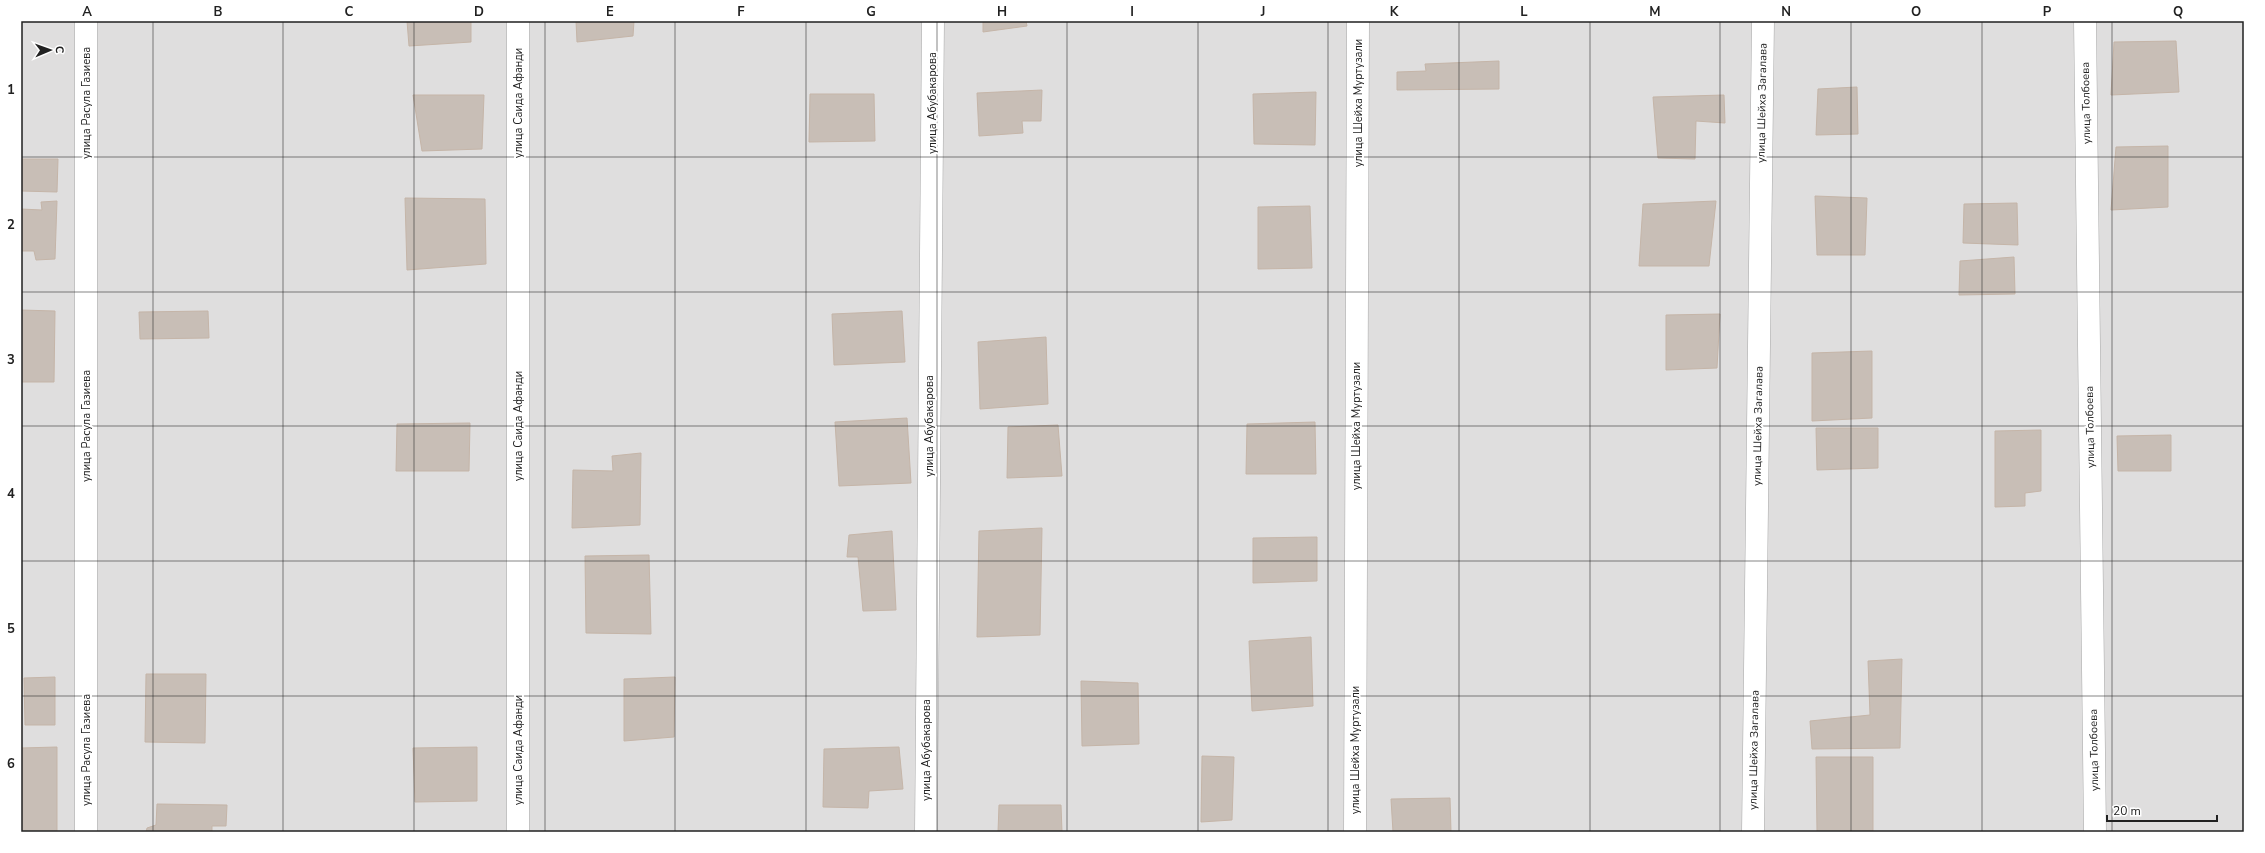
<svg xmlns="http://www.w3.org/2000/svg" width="2265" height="853" font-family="'Nunito Sans',sans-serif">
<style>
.residential{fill:#dfdede}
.building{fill:#c8beb6;stroke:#c5b5a8}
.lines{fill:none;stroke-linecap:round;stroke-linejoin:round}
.minor-casing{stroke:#a8a8a8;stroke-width:23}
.minor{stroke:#fff;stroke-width:22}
.grid{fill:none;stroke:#212121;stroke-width:1;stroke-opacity:0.55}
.labels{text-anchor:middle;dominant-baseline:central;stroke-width:4;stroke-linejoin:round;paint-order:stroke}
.street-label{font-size:11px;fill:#212121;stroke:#fff}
.neatline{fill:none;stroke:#212121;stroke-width:1.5}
.grid-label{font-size:13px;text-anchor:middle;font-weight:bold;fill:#212121}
</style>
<rect width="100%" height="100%" fill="#f2efe7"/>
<path class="residential" d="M 21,21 L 2244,21 L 2244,832 L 21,832 Z"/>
<path class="building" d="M 407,21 L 471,21 L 471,42 L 409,46 Z
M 576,21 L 634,21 L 633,36 L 577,42 Z
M 983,21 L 1026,21 L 1027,26 L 983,32 Z
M 2176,41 L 2179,92 L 2111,95 L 2114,42 Z
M 1499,61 L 1499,89 L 1397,90 L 1397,72 L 1426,71 L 1425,64 Z
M 1857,87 L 1858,134 L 1816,135 L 1818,89 Z
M 1042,90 L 1041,121 L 1022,121 L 1023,133 L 979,136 L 977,93 Z
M 1316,92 L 1315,145 L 1254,144 L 1253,94 Z
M 810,94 L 874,94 L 875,141 L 809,142 Z
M 413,95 L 484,95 L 482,149 L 422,151 Z
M 1724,95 L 1725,123 L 1696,121 L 1695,159 L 1658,158 L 1653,97 Z
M 2168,146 L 2168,207 L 2111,210 L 2116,147 Z
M 21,159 L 58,159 L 57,192 L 21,191 Z
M 1815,196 L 1867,198 L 1865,255 L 1817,255 Z
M 405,198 L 485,199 L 486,264 L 407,270 Z
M 57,201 L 55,259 L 36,260 L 34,251 L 21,251 L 21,209 L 42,210 L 41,202 Z
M 1716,201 L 1709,266 L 1639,266 L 1643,204 Z
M 2017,203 L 2018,245 L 1963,243 L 1964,204 Z
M 1310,206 L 1312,268 L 1258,269 L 1258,207 Z
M 2014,257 L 2015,294 L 1959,295 L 1960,261 Z
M 21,310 L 55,311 L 54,382 L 21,382 Z
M 208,311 L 209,338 L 140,339 L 139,312 Z
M 902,311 L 905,362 L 834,365 L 832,314 Z
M 1720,314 L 1717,368 L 1666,370 L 1666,315 Z
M 1046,337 L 1048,404 L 980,409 L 978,342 Z
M 1872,351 L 1872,418 L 1812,421 L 1812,353 Z
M 907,418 L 911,483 L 839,486 L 835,422 Z
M 1315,422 L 1316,474 L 1246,474 L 1247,424 Z
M 470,423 L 469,471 L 396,471 L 397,424 Z
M 1058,425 L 1062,476 L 1007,478 L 1008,427 Z
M 1816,428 L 1878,428 L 1878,468 L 1817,470 Z
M 2041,430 L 2041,491 L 2025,493 L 2025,506 L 1995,507 L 1995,431 Z
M 2171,435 L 2171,471 L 2118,471 L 2117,436 Z
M 641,453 L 640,525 L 572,528 L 573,470 L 613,471 L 612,456 Z
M 1042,528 L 1040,635 L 977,637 L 979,531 Z
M 892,531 L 896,610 L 863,611 L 858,557 L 847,557 L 849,535 Z
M 1317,537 L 1317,581 L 1253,583 L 1253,538 Z
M 649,555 L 651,634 L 586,633 L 585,556 Z
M 1311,637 L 1313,706 L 1252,711 L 1249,641 Z
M 1902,659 L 1900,748 L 1812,749 L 1810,721 L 1870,715 L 1868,661 Z
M 146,674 L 206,674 L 205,743 L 145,742 Z
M 55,677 L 55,725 L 25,725 L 24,678 Z
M 675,677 L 674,737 L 624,741 L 624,679 Z
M 1081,681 L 1138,683 L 1139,744 L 1082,746 Z
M 57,747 L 57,832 L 21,832 L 21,748 Z
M 477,747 L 477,801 L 415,802 L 413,748 Z
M 899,747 L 903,789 L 869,791 L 868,808 L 823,807 L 824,749 Z
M 1202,756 L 1234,757 L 1232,820 L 1201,822 Z
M 1816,757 L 1873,757 L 1873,832 L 1817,832 Z
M 1450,798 L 1451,832 L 1393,832 L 1391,799 Z
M 157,804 L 227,805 L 226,826 L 212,826 L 212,832 L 146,832 L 147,828 L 156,825 Z
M 999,805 L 1061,805 L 1062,832 L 998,832 Z"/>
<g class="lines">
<g class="minor-casing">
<path id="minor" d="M 86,21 L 86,832
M 518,21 L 518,832
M 2085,21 L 2095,832
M 926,832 L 933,21
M 1355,832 L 1358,21
M 1753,832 L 1763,21"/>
</g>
<use href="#minor" class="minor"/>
</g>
<path class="grid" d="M 153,21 L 153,832M 283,21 L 283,832M 414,21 L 414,832M 545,21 L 545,832M 675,21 L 675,832M 806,21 L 806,832M 937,21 L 937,832M 1067,21 L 1067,832M 1198,21 L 1198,832M 1328,21 L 1328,832M 1459,21 L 1459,832M 1590,21 L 1590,832M 1720,21 L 1720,832M 1851,21 L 1851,832M 1982,21 L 1982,832M 2112,21 L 2112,832M 21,157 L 2244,157M 21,292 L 2244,292M 21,426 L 2244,426M 21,561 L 2244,561M 21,696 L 2244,696"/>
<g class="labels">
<g class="street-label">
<text transform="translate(86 103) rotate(-90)">улица Расула Газиева</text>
<text transform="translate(518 103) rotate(-90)">улица Саида Афанди</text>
<text transform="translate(932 103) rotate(-90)">улица Абубакарова</text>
<text transform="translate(1358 103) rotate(-90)">улица Шейха Муртузали</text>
<text transform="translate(1762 103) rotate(-89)">улица Шейха Загалава</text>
<text transform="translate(2086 103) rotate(-91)">улица Толбоева</text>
<text transform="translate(86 426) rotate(-90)">улица Расула Газиева</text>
<text transform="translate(518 426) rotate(-90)">улица Саида Афанди</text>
<text transform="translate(929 426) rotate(-90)">улица Абубакарова</text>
<text transform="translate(1356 426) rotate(-90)">улица Шейха Муртузали</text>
<text transform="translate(1758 426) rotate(-89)">улица Шейха Загалава</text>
<text transform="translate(2090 427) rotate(-91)">улица Толбоева</text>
<text transform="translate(86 750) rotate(-90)">улица Расула Газиева</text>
<text transform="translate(518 750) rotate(-90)">улица Саида Афанди</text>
<text transform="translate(926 750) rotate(-90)">улица Абубакарова</text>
<text transform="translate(1355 750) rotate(-90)">улица Шейха Муртузали</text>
<text transform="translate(1754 750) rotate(-89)">улица Шейха Загалава</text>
<text transform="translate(2094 750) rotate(-91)">улица Толбоева</text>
</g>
</g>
<rect width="2265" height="853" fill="none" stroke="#ffffff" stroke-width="44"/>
<g transform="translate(50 50) rotate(88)" stroke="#ffffff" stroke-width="3" paint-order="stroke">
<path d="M0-3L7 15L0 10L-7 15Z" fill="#212121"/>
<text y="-6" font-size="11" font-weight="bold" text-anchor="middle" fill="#212121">С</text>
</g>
<path d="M2107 815v6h110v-6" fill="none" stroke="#212121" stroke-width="2"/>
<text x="2113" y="815" font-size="12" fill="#212121" stroke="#ffffff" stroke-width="3" paint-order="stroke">20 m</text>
<rect x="22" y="22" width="2221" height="809" class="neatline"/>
<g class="grid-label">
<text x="87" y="16">A</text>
<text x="218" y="16">B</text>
<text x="349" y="16">C</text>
<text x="479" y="16">D</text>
<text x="610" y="16">E</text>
<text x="741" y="16">F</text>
<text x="871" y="16">G</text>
<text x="1002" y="16">H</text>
<text x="1132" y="16">I</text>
<text x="1263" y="16">J</text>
<text x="1394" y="16">K</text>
<text x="1524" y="16">L</text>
<text x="1655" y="16">M</text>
<text x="1786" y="16">N</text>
<text x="1916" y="16">O</text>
<text x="2047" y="16">P</text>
<text x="2178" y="16">Q</text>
<text x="11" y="94">1</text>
<text x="11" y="229">2</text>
<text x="11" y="364">3</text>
<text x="11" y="498">4</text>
<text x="11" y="633">5</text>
<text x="11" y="768">6</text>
</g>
</svg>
